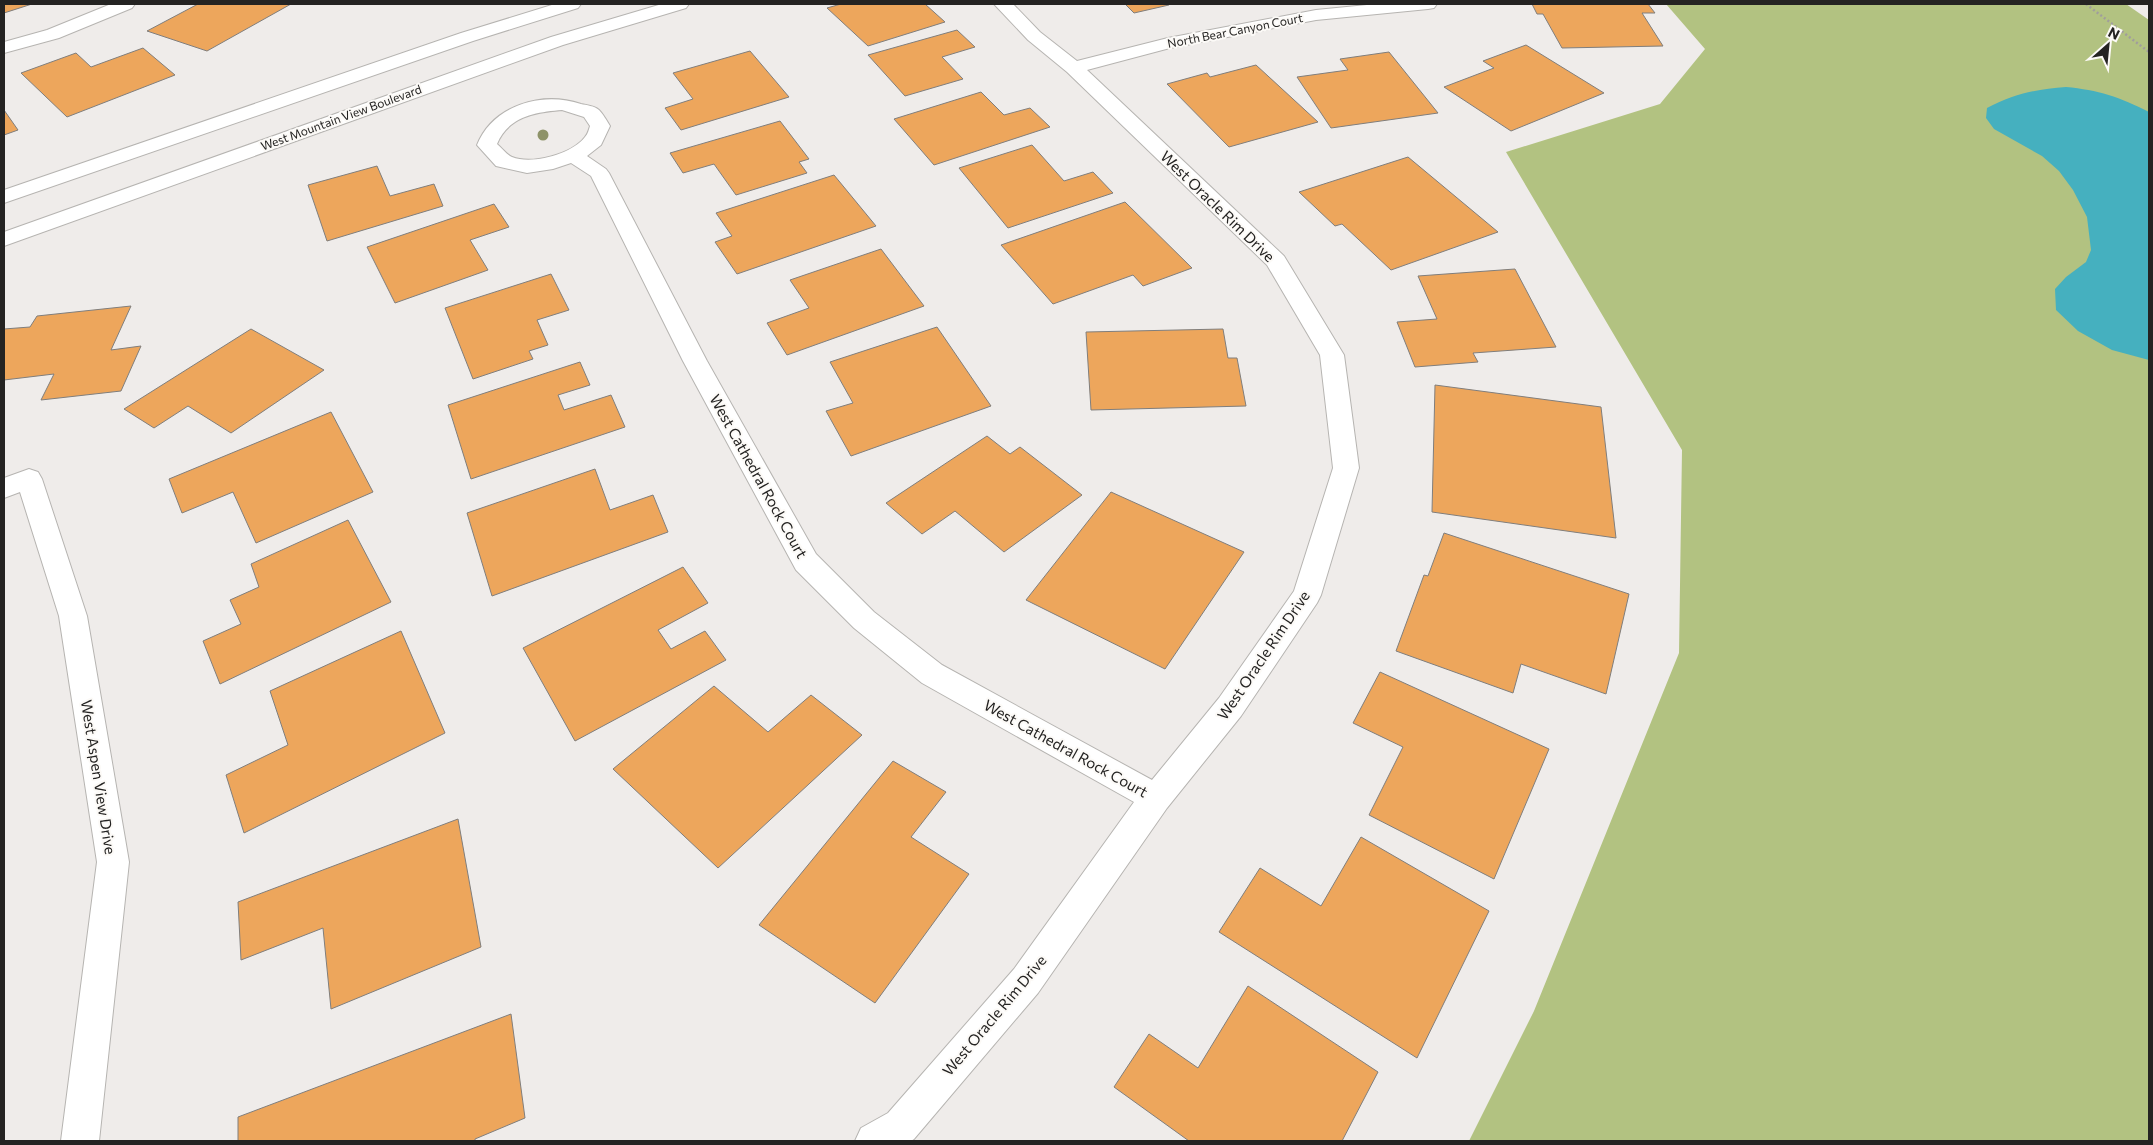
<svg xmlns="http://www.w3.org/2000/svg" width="2153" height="1145" font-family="Commissioner,sans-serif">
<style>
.green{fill:#b2c281}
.water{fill:#45b0bf}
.building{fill:#eda65c;stroke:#807e7c}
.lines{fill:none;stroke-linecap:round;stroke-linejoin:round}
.minor-casing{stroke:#b6b4b1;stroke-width:2}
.tertiary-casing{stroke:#b6b4b1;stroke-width:2}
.path{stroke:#a09d9c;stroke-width:2.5;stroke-dasharray:2 2.5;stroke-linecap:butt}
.minor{fill:#fff;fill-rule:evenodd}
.tertiary{fill:#fff;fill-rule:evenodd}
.tree{fill:#8e9369}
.labels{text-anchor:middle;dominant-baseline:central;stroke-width:4;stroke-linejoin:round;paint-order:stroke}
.far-street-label{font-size:12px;fill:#242322;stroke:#fcfaf7}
.street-label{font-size:15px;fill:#242322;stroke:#fcfaf7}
</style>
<rect width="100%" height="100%" fill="#efecea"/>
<path class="green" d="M 1666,4 L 2126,4 L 2149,20 L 2149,1141 L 1469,1141 L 1534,1011 L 1679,653 L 1682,450 L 1506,152 L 1660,104 L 1705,49 Z"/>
<path class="water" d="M 2066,87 C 2098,90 2120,97 2149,112 L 2149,360 L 2112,350 L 2078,331 L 2056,310 L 2055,289 L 2066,277 L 2086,262 L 2091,250 L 2087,217 L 2073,190 L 2059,171 L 2042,156 L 1994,129 L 1986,118 L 1987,108 C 2013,94 2037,89 2066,87 Z"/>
<path class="building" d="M 4,4 L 32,4 L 4,13 Z
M 198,4 L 291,4 L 207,51 L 147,31 Z
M 841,4 L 926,4 L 925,4 L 945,22 L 868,46 L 827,8 Z
M 1125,4 L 1168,4 L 1169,5 L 1134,13 Z
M 1532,4 L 1648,4 L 1655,13 L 1642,13 L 1663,46 L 1562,48 L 1543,14 L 1537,14 Z
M 957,30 L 975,47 L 942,57 L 963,79 L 905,96 L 868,55 Z
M 1526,45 L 1604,93 L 1511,131 L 1444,87 L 1494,68 L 1483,61 Z
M 143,48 L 175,75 L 67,117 L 21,73 L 76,53 L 91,67 Z
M 750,51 L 789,97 L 681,130 L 665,108 L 693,99 L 673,73 Z
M 1389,52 L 1438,113 L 1331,128 L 1297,77 L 1348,70 L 1340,59 Z
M 1256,65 L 1318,122 L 1229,147 L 1167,84 L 1207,73 L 1210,77 Z
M 981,92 L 1004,115 L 1030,108 L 1050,127 L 934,165 L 894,119 Z
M 4,110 L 18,130 L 4,135 Z
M 780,121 L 809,159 L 799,162 L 807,173 L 736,195 L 714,164 L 683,173 L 670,153 Z
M 1032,145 L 1064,181 L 1093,172 L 1113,193 L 1008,228 L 959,168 Z
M 1408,157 L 1498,232 L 1391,270 L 1342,224 L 1335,226 L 1299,192 Z
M 377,166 L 390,196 L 434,184 L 443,206 L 327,241 L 308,185 Z
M 834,175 L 876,226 L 737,274 L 715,242 L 732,236 L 716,213 Z
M 1125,202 L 1192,268 L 1143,286 L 1133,275 L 1053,304 L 1001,245 Z
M 494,204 L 509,227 L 470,240 L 488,270 L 395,303 L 367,247 Z
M 881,249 L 924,306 L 787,355 L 767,323 L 809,308 L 790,280 Z
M 1515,269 L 1556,347 L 1473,353 L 1478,362 L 1415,367 L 1397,322 L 1437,319 L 1418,276 Z
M 551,274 L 569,310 L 537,320 L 548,345 L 529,351 L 533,359 L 473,379 L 445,308 Z
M 131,306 L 111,350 L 141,346 L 121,391 L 41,400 L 54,374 L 4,380 L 4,329 L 30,327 L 37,316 Z
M 937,327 L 991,406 L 851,456 L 826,411 L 853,403 L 830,362 Z
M 251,329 L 324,370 L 231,433 L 188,406 L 154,428 L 124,409 Z
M 1223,329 L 1228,358 L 1237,358 L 1246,406 L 1091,410 L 1086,332 Z
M 580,362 L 590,385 L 558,395 L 564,410 L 611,395 L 625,427 L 471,479 L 448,405 Z
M 1435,385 L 1601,407 L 1616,538 L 1432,512 Z
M 331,412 L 373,492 L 256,543 L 233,492 L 182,513 L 169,479 Z
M 987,436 L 1010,454 L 1020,447 L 1082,495 L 1004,552 L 955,511 L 922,534 L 886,503 Z
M 595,469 L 610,510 L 653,495 L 668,532 L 492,596 L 467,513 Z
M 1111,492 L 1244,552 L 1165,669 L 1026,600 Z
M 348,520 L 391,602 L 220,684 L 203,641 L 241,624 L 230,600 L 259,587 L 251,564 Z
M 1444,533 L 1629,594 L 1606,694 L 1521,664 L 1513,693 L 1396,651 L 1424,575 L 1428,576 Z
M 683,567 L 708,603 L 658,630 L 671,649 L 705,631 L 726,660 L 575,741 L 523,648 Z
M 401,631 L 445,733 L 244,833 L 226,775 L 288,745 L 270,691 Z
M 1380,672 L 1549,749 L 1494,879 L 1369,815 L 1403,747 L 1353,723 Z
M 714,686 L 768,732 L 811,695 L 862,735 L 718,868 L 613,769 Z
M 893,761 L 946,792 L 911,837 L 969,874 L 875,1003 L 759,925 Z
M 458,819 L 481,947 L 331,1009 L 323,928 L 241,960 L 238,902 Z
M 1361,837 L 1489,911 L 1417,1058 L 1219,932 L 1260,868 L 1321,906 Z
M 1248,986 L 1378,1072 L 1342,1141 L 1189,1141 L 1114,1087 L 1149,1034 L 1198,1068 Z
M 511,1014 L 525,1118 L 475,1139 L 475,1141 L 238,1141 L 238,1117 Z"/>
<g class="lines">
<g class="minor-casing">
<path id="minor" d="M 111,4 L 135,4 L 132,8 L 59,38 L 4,53 L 4,42 L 47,30 Z
M 994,4 L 1013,4 L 1040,32 L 1077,61 L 1168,38 L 1316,10 L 1377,4 L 1437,4 L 1434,8 L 1428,9 L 1316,20 L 1170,48 L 1087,70 L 1284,256 L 1344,355 L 1359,468 L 1321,595 L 1317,603 L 1241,716 L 1167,808 L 1038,993 L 914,1139 L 911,1141 L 855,1141 L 861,1128 L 888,1113 L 1014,969 L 1134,802 L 922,683 L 854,628 L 796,570 L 683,361 L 591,176 L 571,163 L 553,169 L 527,173 L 496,166 L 477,145 C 493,105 542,91 581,104 C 586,105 595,106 599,110 C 603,114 607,121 610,126 L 601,145 L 587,156 L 606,169 L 609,173 L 707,361 L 816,554 L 874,612 L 942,665 L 1152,780 L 1219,698 L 1294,591 L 1333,468 L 1320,355 L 1267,265 L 1067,72 L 1028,40 ZM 562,110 L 584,117 L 590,126 C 589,129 588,134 585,137 C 572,154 532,165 512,157 C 507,155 502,148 497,144 C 508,117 535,112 562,110 Z
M 29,469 L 38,472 L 42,479 L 87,616 L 129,862 L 99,1141 L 61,1141 L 97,862 L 59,616 L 20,492 L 4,498 L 4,478 Z"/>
</g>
<g class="tertiary-casing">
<path id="tertiary" d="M 555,4 L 581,4 L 578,8 L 473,41 L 4,203 L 4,190 L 461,33 Z
M 662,4 L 689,4 L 686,8 L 563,45 L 4,246 L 4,232 L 551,37 Z"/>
</g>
<path class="path" d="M 2086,4 L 2149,52"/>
<use href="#minor" class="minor"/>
<use href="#tertiary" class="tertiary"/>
</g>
<circle class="tree" cx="543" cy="135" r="5.5"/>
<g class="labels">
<g class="far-street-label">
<text transform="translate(1235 30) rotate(-11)">North Bear Canyon Court</text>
<text transform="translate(341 117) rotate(-20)">West Mountain View Boulevard</text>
</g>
<g class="street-label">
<text transform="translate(1218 206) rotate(44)">West Oracle Rim Drive</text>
<text transform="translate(759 476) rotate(61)">West Cathedral Rock Court</text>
<text transform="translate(1263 655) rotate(-56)">West Oracle Rim Drive</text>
<text transform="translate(1066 748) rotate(29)">West Cathedral Rock Court</text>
<text transform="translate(99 777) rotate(81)">West Aspen View Drive</text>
<text transform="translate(994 1015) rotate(-50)">West Oracle Rim Drive</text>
</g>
</g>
<rect width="2153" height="1145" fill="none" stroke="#242322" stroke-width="10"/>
<g transform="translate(2108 45) rotate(27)" stroke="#fcfaf7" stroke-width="4" paint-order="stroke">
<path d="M0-4L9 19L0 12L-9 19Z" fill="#242322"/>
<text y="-8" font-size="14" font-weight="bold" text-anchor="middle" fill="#242322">N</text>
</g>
</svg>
